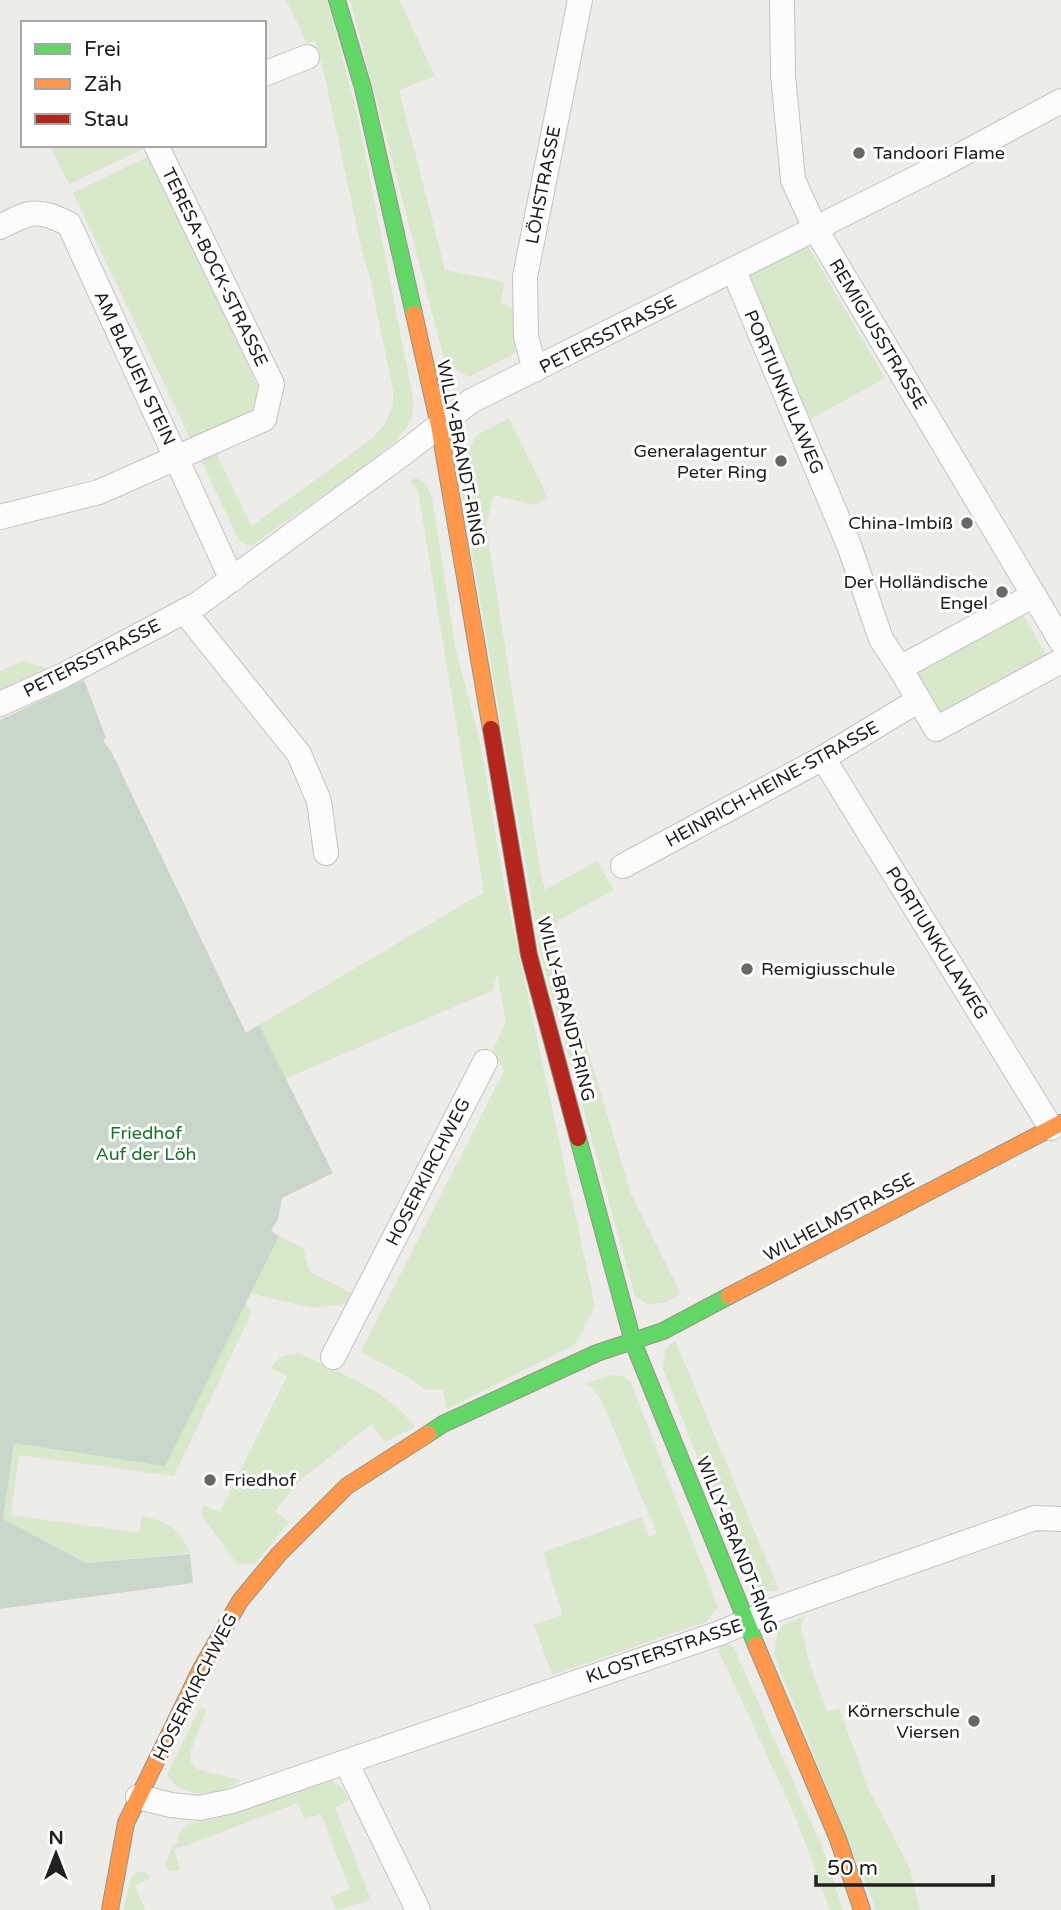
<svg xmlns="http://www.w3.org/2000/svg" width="1061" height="1910" font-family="'Varela Round',sans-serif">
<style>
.grass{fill:#d8e8cb}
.cemetery{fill:#c8d7ca}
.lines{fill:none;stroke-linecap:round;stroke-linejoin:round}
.street-casing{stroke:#c3c3c1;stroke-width:26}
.fast-casing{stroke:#929682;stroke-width:18}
.slow-casing{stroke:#929682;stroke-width:18}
.jam-casing{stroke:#929682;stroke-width:18}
.street{stroke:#fcfcfc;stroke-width:24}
.fast{stroke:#63d668;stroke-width:16}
.slow{stroke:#ff974d;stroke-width:16}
.jam{stroke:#b3261e;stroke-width:16}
.poi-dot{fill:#686766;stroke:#fff;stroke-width:2.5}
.labels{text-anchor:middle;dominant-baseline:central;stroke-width:6;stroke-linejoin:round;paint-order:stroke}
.poi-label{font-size:18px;fill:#202020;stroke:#fff;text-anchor:end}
.street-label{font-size:18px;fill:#202020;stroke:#fff}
.park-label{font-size:18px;fill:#177427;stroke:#fff}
</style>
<rect width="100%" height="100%" fill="#edece9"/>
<path class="grass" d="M 286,0 L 327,0 L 358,117 L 414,403 L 411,421 L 397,440 L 357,472 L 251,546 L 240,542 L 200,458 L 215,451 L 252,526 L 373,438 L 386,422 L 393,404 L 393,390 L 370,278 L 362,251 L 322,64 L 315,41 L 307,43 Z
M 350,0 L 399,0 L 435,76 L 399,90 L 445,270 L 505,282 L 500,304 L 514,308 L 519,351 L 469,377 L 445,362 Z
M 50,145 L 144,145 L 145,148 L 69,184 Z
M 149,156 L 260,391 L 255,407 L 248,412 L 191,440 L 73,193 Z
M 808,246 L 885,378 L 807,421 L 748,277 Z
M 509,418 L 548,498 L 534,505 L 494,495 L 486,525 L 541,875 L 545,890 L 597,861 L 614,890 L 558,920 L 553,934 L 631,1194 L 681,1294 L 664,1303 L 647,1304 L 635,1296 L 541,955 L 462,496 L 467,453 L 476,436 Z
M 416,478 L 425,483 L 432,497 L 456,651 L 480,741 L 506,895 L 595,1306 L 576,1344 L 447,1409 L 443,1390 L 426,1390 L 406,1376 L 361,1352 L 504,1071 L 493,1050 L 506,1022 L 497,974 L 492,991 L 284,1079 L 259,1025 L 484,892 L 418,491 L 410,481 Z
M 1021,611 L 1048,658 L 938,717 L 913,669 Z
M 24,661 L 49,669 L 0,691 L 0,671 Z
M 279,1236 L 303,1248 L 310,1272 L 352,1293 L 346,1304 L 312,1308 L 250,1293 Z
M 245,1304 L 251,1311 L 250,1316 L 174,1476 L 19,1455 L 11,1515 L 139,1533 L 142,1516 C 170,1523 178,1527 190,1553 L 86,1563 L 3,1519 L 14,1443 Z
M 675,1340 L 779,1590 L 763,1592 L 748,1586 L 663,1369 L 665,1350 Z
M 299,1353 C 339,1373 388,1390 415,1427 L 385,1442 L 372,1424 L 299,1481 L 275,1511 L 289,1522 L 255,1564 L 237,1564 L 202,1516 L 203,1505 L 220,1512 L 287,1376 L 271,1368 L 281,1356 Z
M 611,1375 L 622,1376 L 630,1381 L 718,1607 L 706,1622 L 552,1675 L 534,1624 L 563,1615 L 543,1552 L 642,1517 L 649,1537 L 657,1534 L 601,1399 L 591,1387 L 584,1384 Z
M 806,1615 L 801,1626 L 809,1662 L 827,1712 L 839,1708 L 869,1790 L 910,1869 L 920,1910 L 876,1910 L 774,1655 L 778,1628 Z
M 715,1643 L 726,1643 L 734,1648 L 823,1849 L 843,1910 L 830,1910 L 796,1818 Z
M 200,1707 L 207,1709 L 190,1753 L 191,1763 L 199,1770 L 241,1780 C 220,1798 181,1800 167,1774 Z
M 329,1779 L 343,1789 L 349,1800 L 335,1808 L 371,1900 L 337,1910 L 330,1897 L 350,1889 L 321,1814 L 304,1819 L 298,1803 L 174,1850 L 180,1869 L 169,1872 L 166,1864 L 173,1844 L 177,1844 L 179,1834 L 187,1824 L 217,1818 Z
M 138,1872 L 148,1873 L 150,1879 L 135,1885 L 145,1910 L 123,1910 L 132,1876 Z"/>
<path class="cemetery" d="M 84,680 L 106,738 L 103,741 L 111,751 L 246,1033 L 259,1025 L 333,1173 L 282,1198 L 278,1219 L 271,1231 L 279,1236 L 165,1466 L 14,1443 L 3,1519 L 86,1563 L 190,1554 L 193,1583 L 0,1609 L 0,720 Z"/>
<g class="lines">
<g class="street-casing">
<path id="street" d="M 782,0 L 783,75 L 793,180 L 815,228 L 1061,641
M 264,74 L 307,57
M 0,227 C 30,211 37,208 69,224 L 232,580
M 734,271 L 850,548 L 881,639 L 900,668
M 535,370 L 526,337 L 525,277 L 580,0
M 0,517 L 99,492 L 264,419 L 272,384 L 156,145
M 1034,595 L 900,668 L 936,729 L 1061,661
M 184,611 L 299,754 L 319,801 L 326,853
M 0,704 L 64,675 L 198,604 L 405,452 L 471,401 L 942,165 L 1061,101
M 823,758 L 1051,1128
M 623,866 L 823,758 L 919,700
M 333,1357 L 485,1062
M 346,1762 L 418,1910
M 138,1797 L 171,1805 L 200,1808 L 232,1801 L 720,1633 L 777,1609 L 1035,1518 L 1061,1519"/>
</g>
<g class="fast-casing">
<path id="fast" d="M 337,0 L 363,88 L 414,314
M 578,1138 L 633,1342 L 756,1645
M 428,1434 L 443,1424 L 597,1353 L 663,1331 L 729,1296"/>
</g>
<g class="slow-casing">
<path id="slow" d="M 414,314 L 439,425 L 491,729
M 729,1296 L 1061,1123
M 756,1645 L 838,1839 L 862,1910
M 110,1910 L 126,1823 L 202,1667 L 240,1601 L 279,1554 L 347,1486 L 428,1434"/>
</g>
<g class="jam-casing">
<path id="jam" d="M 491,729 L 529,955 L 578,1138"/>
</g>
<use href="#street" class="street"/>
<use href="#fast" class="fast"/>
<use href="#slow" class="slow"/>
<use href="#jam" class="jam"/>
</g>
<g class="poi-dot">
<circle cx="859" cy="153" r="7"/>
<circle cx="781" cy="461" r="7"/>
<circle cx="967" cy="523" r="7"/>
<circle cx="1002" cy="592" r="7"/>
<circle cx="747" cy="969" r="7"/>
<circle cx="210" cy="1480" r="7"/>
<circle cx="974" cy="1721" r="7"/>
</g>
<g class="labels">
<g class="poi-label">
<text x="873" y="153" text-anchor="start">Tandoori Flame</text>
<text x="767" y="451">Generalagentur<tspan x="767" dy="21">Peter Ring</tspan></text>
<text x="953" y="523">China-Imbiß</text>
<text x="988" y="582">Der Holländische<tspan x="988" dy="21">Engel</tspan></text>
<text x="761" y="969" text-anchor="start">Remigiusschule</text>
<text x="224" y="1480" text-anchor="start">Friedhof</text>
<text x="960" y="1711">Körnerschule<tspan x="960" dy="21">Viersen</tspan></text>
</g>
<g class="street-label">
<text transform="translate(543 185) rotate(-79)">LÖHSTRASSE</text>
<text transform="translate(215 267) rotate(64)">TERESA-BOCK-STRASSE</text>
<text transform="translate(608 334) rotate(-27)">PETERSSTRASSE</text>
<text transform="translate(878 334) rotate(59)">REMIGIUSSTRASSE</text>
<text transform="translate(135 368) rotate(65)">AM BLAUEN STEIN</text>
<text transform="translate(784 392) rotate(67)">PORTIUNKULAWEG</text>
<text transform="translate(461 453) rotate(79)">WILLY-BRANDT-RING</text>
<text transform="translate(92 658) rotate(-27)">PETERSSTRASSE</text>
<text transform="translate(772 784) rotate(-29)">HEINRICH-HEINE-STRASSE</text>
<text transform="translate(937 943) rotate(58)">PORTIUNKULAWEG</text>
<text transform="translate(566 1009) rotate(76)">WILLY-BRANDT-RING</text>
<text transform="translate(428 1172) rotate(-63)">HOSERKIRCHWEG</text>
<text transform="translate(839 1217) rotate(-28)">WILHELMSTRASSE</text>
<text transform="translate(737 1545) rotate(68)">WILLY-BRANDT-RING</text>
<text transform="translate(664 1651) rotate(-19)">KLOSTERSTRASSE</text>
<text transform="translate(195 1687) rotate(-63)">HOSERKIRCHWEG</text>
</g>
<g class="park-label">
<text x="146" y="1133">Friedhof<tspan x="146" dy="21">Auf der Löh</tspan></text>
</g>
</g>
<rect x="21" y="21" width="245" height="126" fill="#ffffff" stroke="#a6a6a6" stroke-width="2"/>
<rect x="35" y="44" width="35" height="10" fill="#63d668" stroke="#a6a6a6" stroke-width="2"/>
<text x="84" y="56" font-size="21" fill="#202020">Frei</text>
<rect x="35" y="79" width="35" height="10" fill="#ff974d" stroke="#a6a6a6" stroke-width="2"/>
<text x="84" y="91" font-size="21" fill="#202020">Zäh</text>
<rect x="35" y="114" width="35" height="10" fill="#b3261e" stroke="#a6a6a6" stroke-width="2"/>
<text x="84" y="126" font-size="21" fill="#202020">Stau</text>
<g transform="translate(56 1854)" stroke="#ffffff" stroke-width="5" paint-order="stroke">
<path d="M0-5L12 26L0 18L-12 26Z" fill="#202020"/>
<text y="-10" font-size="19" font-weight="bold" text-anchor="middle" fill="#202020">N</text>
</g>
<path d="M816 1875v10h177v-10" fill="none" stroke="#202020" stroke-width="3.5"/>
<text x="827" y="1875" font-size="21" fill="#202020" stroke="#ffffff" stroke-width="5" paint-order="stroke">50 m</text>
</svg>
